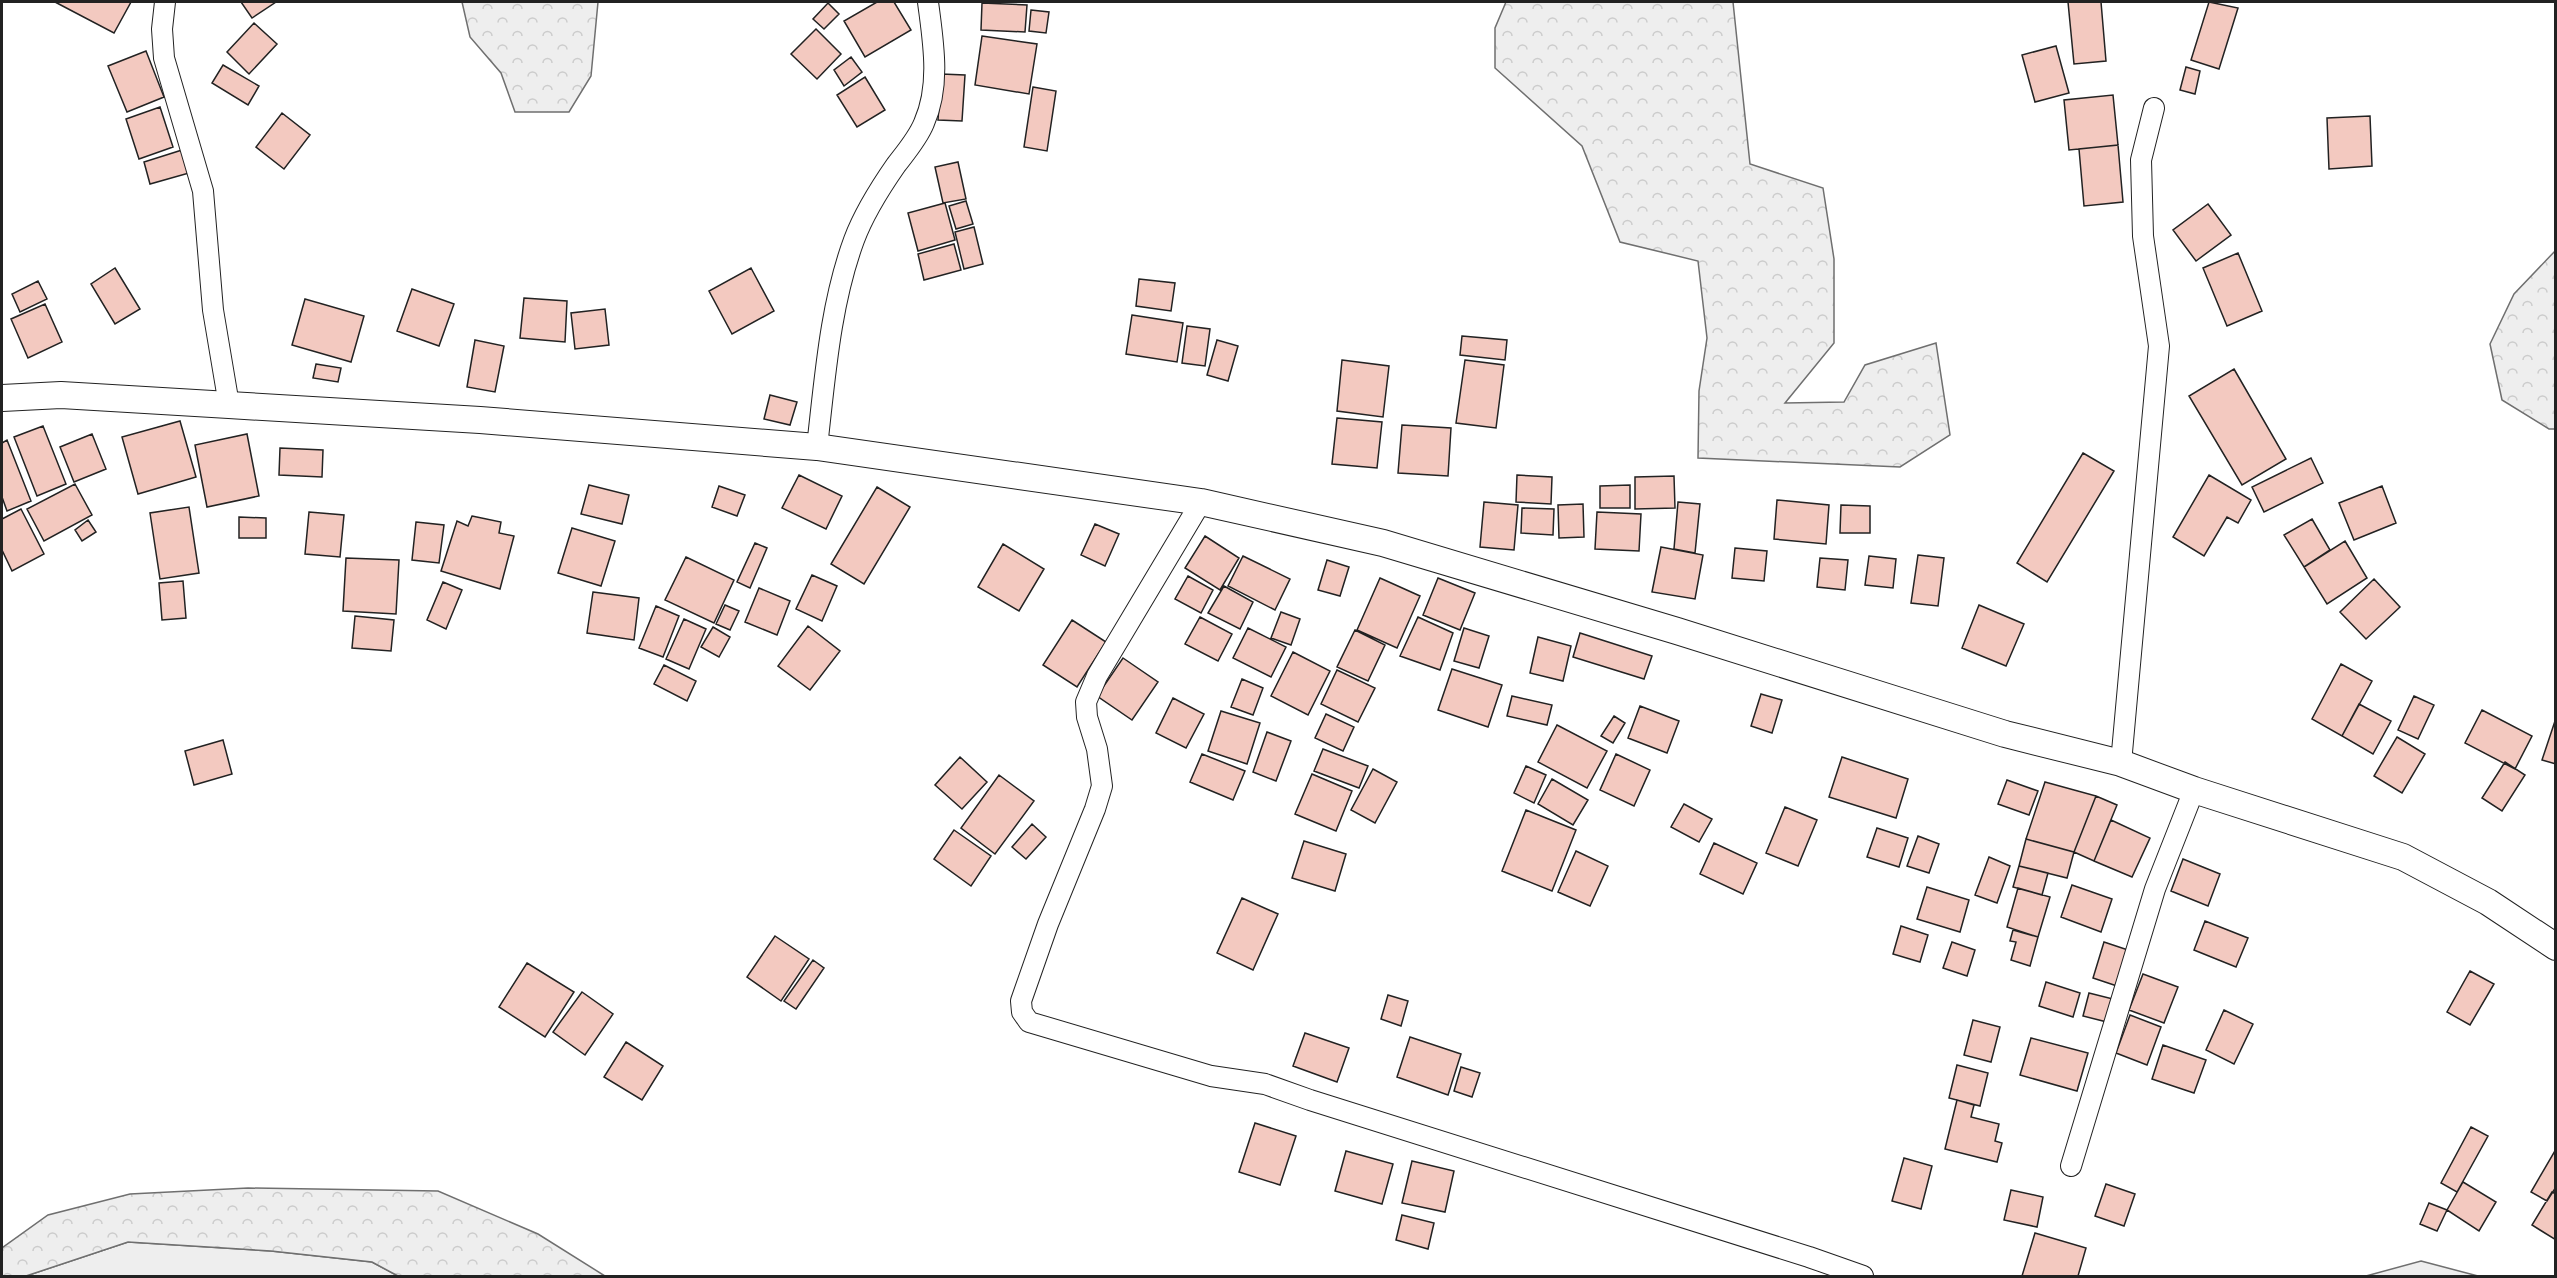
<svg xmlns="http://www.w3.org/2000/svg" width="2557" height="1278" font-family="'Asap Condensed',sans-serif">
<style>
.grass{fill:#eee;stroke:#6f6f6f;stroke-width:1.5}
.forest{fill:url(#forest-crowns);stroke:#6f6f6f;stroke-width:1.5}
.building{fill:#f3c9c0;stroke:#222;stroke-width:1.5}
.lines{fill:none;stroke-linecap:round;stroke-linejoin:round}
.minor-casing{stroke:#222;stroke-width:22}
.tertiary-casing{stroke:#222;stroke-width:28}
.minor{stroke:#fff;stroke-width:20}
.tertiary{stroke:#fff;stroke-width:26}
</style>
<defs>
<pattern id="forest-crowns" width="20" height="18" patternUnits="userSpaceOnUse" patternTransform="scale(1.5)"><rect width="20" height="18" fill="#eee"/><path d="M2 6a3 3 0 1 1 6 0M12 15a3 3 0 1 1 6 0" fill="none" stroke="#ccc"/></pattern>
</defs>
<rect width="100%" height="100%" fill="#fff"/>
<path class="grass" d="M 128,1242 L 271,1251 L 372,1262 L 398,1276 L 26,1276 Z
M 2421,1261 L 2478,1276 L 2366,1276 Z"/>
<path class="forest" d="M 462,2 L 598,2 L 591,76 L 569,112 L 515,112 L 501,73 L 470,37 Z
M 1506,2 L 1733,2 L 1750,164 L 1823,188 L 1834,259 L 1834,343 L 1785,403 L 1844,402 L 1865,365 L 1936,343 L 1950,435 L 1900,467 L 1698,458 L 1699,391 L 1707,338 L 1698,261 L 1620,242 L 1582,146 L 1495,68 L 1495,28 Z
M 2555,251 L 2556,429 L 2549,429 L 2502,400 L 2490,344 L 2514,294 Z
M 248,1188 L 438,1191 L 538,1234 L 605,1276 L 398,1276 L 372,1262 L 271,1251 L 128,1242 L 26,1276 L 2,1276 L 2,1248 L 48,1215 L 130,1194 Z"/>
<path class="building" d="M 55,2 L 131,2 L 114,33 Z
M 241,2 L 276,2 L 252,18 Z
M 877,2 L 894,2 L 911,30 L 865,57 L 844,21 Z
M 2068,2 L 2101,2 L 2106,61 L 2074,64 Z
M 2209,2 L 2238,8 L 2219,69 L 2191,60 Z
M 828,3 L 839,14 L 824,29 L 813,19 Z
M 982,3 L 1027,5 L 1025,32 L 981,30 Z
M 1031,10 L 1049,12 L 1046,33 L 1029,31 Z
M 254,23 L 277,44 L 249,74 L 227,52 Z
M 816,29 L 841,54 L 817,79 L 791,54 Z
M 982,36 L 1037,44 L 1029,94 L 975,85 Z
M 2056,46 L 2069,93 L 2035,102 L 2022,55 Z
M 146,51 L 164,97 L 127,112 L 108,66 Z
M 851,57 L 862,72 L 844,86 L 834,70 Z
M 223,65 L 259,86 L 248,105 L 212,83 Z
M 2186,67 L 2200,71 L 2195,94 L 2180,90 Z
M 941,74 L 965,75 L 962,121 L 938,120 Z
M 865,77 L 885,110 L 857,127 L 837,95 Z
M 1033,87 L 1056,91 L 1047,151 L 1024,147 Z
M 2113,95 L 2118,145 L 2069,150 L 2064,100 Z
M 160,107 L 173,147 L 139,159 L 126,119 Z
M 282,113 L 310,135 L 284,169 L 256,147 Z
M 2370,116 L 2372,166 L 2329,169 L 2327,118 Z
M 2118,145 L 2123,202 L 2084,206 L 2079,149 Z
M 182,150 L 189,173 L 150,184 L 144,162 Z
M 958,162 L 966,199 L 943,203 L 935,167 Z
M 966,201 L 973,224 L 956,229 L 949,206 Z
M 945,203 L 955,240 L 918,251 L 908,213 Z
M 2208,204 L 2231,235 L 2196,261 L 2173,230 Z
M 974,227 L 983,264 L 964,269 L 955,232 Z
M 954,244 L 961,270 L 924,280 L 918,254 Z
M 2238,253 L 2262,311 L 2227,326 L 2203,268 Z
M 115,268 L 140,309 L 115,324 L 91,284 Z
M 751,268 L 774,311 L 732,334 L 709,291 Z
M 1139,279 L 1175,283 L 1171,311 L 1136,306 Z
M 38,281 L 47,299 L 20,312 L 12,294 Z
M 412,289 L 454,304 L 439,346 L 397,331 Z
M 524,298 L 567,301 L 565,342 L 520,338 Z
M 305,299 L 364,316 L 351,362 L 292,345 Z
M 45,304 L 62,342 L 28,358 L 11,319 Z
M 605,309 L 609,345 L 575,349 L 571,313 Z
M 1132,315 L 1183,323 L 1177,362 L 1126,354 Z
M 1187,326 L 1210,329 L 1205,366 L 1182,363 Z
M 1462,336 L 1507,340 L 1505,360 L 1460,355 Z
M 475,340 L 504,346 L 495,392 L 467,387 Z
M 1217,340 L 1238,346 L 1228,381 L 1207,375 Z
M 1342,360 L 1389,366 L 1383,417 L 1337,411 Z
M 1465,360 L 1504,365 L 1496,428 L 1456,423 Z
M 316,364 L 341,368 L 338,382 L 313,378 Z
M 2234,369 L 2286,459 L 2242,485 L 2189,396 Z
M 770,395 L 797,402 L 790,425 L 764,419 Z
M 1337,418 L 1382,422 L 1377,468 L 1332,464 Z
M 180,421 L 196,477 L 138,494 L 122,437 Z
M 1402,425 L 1451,428 L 1448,476 L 1398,473 Z
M 43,426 L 66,484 L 37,496 L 14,437 Z
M 92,434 L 106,469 L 74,482 L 60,447 Z
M 247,434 L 259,496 L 207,507 L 195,445 Z
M 7,440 L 31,501 L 7,511 L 2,497 L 2,443 Z
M 280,448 L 323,450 L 322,477 L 279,475 Z
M 2083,453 L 2114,471 L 2047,582 L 2017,563 Z
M 2311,458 L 2323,483 L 2264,512 L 2252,487 Z
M 799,475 L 842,496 L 826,529 L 782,508 Z
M 1517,475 L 1552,477 L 1551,504 L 1516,502 Z
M 2209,475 L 2251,500 L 2238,523 L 2227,517 L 2204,556 L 2173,537 Z
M 1674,476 L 1675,508 L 1635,509 L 1635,477 Z
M 75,484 L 92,515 L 44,541 L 27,509 Z
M 589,485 L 629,495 L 622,524 L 581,514 Z
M 1630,485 L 1630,508 L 1600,508 L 1600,486 Z
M 719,486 L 745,495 L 737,516 L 712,507 Z
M 2382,486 L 2396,523 L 2354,540 L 2339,503 Z
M 877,487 L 910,507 L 864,584 L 831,564 Z
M 1777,500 L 1829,505 L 1826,544 L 1774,539 Z
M 1484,502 L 1518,505 L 1514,550 L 1480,547 Z
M 1678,502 L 1700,504 L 1695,553 L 1674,549 Z
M 1583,504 L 1584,537 L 1559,538 L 1558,505 Z
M 1841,505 L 1870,506 L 1870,533 L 1840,533 Z
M 189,507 L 199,573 L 160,579 L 150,513 Z
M 1522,508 L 1554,509 L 1553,535 L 1521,533 Z
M 21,509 L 44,554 L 12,571 L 2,550 L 2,519 Z
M 309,512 L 344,515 L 340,557 L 305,554 Z
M 1597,512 L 1641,514 L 1639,551 L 1595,549 Z
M 472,516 L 501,522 L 499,533 L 514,536 L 500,589 L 441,571 L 457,521 L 468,526 Z
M 239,517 L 266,518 L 266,538 L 239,538 Z
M 2312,519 L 2330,550 L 2304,567 L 2284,535 Z
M 88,520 L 96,532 L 82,541 L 75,530 Z
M 416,522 L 444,525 L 439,563 L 412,560 Z
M 1095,524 L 1119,534 L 1105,566 L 1081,555 Z
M 572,528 L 615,541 L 601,586 L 558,573 Z
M 1205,536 L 1239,558 L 1220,590 L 1185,568 Z
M 2345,541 L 2367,578 L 2327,604 L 2304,567 Z
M 755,543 L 767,548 L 750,588 L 737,582 Z
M 1003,544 L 1044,569 L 1019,611 L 978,587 Z
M 1661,547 L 1703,555 L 1695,599 L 1652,592 Z
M 1735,548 L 1767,551 L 1764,581 L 1732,578 Z
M 1918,555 L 1944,558 L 1938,606 L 1911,603 Z
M 1243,556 L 1290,579 L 1275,610 L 1228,586 Z
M 1869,556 L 1896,559 L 1893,588 L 1865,585 Z
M 686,557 L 734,580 L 714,623 L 665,600 Z
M 346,558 L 399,560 L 396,614 L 343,611 Z
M 1820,558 L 1848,560 L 1845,590 L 1817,587 Z
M 1327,560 L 1349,567 L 1340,596 L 1318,590 Z
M 812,575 L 837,586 L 822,621 L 796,609 Z
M 1188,576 L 1213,590 L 1201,613 L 1175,599 Z
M 1380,578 L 1420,596 L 1397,648 L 1357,630 Z
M 1438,578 L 1475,593 L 1460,630 L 1423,615 Z
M 2374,579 L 2400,607 L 2366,639 L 2340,612 Z
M 183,581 L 186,618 L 162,620 L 159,583 Z
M 443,582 L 462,590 L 446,629 L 427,620 Z
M 1224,586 L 1253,602 L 1240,629 L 1208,613 Z
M 759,588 L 790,601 L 777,635 L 745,622 Z
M 593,592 L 639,598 L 634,640 L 587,633 Z
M 725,605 L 739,611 L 730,630 L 716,624 Z
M 1979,605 L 2024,624 L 2006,666 L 1962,648 Z
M 656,606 L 679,616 L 663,657 L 639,648 Z
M 1281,612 L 1300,619 L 1291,645 L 1271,638 Z
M 355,616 L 394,620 L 391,651 L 352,648 Z
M 1200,617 L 1232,634 L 1218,661 L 1185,644 Z
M 1418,617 L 1453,633 L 1440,670 L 1400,656 Z
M 684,619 L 706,629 L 689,669 L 666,659 Z
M 1072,620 L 1106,642 L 1077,687 L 1043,665 Z
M 808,626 L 840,651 L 810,690 L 778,666 Z
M 713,627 L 730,637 L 719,657 L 701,647 Z
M 1248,628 L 1286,647 L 1271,677 L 1233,658 Z
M 1464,628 L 1489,636 L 1479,668 L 1454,661 Z
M 1355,630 L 1385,645 L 1368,681 L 1337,667 Z
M 1580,633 L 1652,656 L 1644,679 L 1573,657 Z
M 1538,637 L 1571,646 L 1563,681 L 1530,673 Z
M 1293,652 L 1330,671 L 1308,715 L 1271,696 Z
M 1123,658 L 1158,682 L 1132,720 L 1097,696 Z
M 2341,664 L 2372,681 L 2342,736 L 2312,719 Z
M 664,665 L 696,681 L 687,701 L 654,684 Z
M 1452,669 L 1502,685 L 1488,727 L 1438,710 Z
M 1337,670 L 1375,688 L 1358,722 L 1321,704 Z
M 1242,679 L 1263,688 L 1253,715 L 1231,707 Z
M 1761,694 L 1782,700 L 1772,733 L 1751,726 Z
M 1512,696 L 1552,705 L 1547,725 L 1507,716 Z
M 2414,696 L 2434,705 L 2418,739 L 2398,730 Z
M 1173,698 L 1204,714 L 1186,748 L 1156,733 Z
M 2359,704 L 2391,721 L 2373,754 L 2342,736 Z
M 1640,706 L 1679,721 L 1667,753 L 1628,738 Z
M 2482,710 L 2532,736 L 2515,769 L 2465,743 Z
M 1221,711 L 1260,723 L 1247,764 L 1208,751 Z
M 1326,714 L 1354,727 L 1343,751 L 1315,738 Z
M 1614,716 L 1625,723 L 1613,743 L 1601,736 Z
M 2556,718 L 2556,764 L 2542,760 Z
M 1557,725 L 1607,751 L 1587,788 L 1538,762 Z
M 1267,732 L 1291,741 L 1276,781 L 1253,772 Z
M 2397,737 L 2425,754 L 2402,793 L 2374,776 Z
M 223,740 L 232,774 L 194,785 L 185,751 Z
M 1323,749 L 1368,766 L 1359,788 L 1314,771 Z
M 1202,754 L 1245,771 L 1233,800 L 1190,782 Z
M 1616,754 L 1650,770 L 1634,806 L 1600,790 Z
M 960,757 L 987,782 L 962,809 L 935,785 Z
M 1842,757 L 1908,779 L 1896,818 L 1829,797 Z
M 2505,762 L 2525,775 L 2502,811 L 2482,798 Z
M 1526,766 L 1546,775 L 1534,803 L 1514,793 Z
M 1373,769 L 1397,782 L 1375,823 L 1351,810 Z
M 1312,774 L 1352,791 L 1336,831 L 1295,814 Z
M 999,775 L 1034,801 L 995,854 L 961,828 Z
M 1552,779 L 1588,800 L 1573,825 L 1538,804 Z
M 2007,780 L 2038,791 L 2029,815 L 1998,804 Z
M 2045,782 L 2096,796 L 2074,852 L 2026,839 Z
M 2096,796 L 2117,805 L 2094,861 L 2074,852 Z
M 1684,804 L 1712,819 L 1699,842 L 1671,827 Z
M 1785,807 L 1817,820 L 1798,866 L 1766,853 Z
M 1526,810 L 1576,830 L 1552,891 L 1502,871 Z
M 2111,820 L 2150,838 L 2132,877 L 2094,861 Z
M 1032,824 L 1046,837 L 1026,859 L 1012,847 Z
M 1877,828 L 1908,838 L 1899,867 L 1867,857 Z
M 954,830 L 991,856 L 971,886 L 934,859 Z
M 1918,836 L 1939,844 L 1929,873 L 1907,866 Z
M 2026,839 L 2074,852 L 2067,878 L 2019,866 Z
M 1304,841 L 1346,854 L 1335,891 L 1292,878 Z
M 1714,843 L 1757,863 L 1743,894 L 1700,874 Z
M 1576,851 L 1608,866 L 1590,906 L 1558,892 Z
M 1989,857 L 2010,866 L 1997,903 L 1975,895 Z
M 2183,859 L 2220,874 L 2208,906 L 2171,891 Z
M 2019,866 L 2048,873 L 2042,895 L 2013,887 Z
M 2072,885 L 2112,899 L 2101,932 L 2061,917 Z
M 1927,887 L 1969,900 L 1960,932 L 1917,919 Z
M 2018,888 L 2050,897 L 2038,937 L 2007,927 Z
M 1242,898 L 1278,914 L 1253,970 L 1217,953 Z
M 2205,921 L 2248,938 L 2236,967 L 2194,950 Z
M 1901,926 L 1928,935 L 1920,962 L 1893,954 Z
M 2013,930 L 2038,937 L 2030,966 L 2011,960 L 2016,942 L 2010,941 Z
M 775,936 L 809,959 L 781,1001 L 747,977 Z
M 1952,942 L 1975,950 L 1967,976 L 1943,968 Z
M 2104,942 L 2128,950 L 2117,986 L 2093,978 Z
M 813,960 L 824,968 L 796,1009 L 784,1001 Z
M 527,963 L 574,992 L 545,1037 L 499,1007 Z
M 2470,971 L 2494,984 L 2470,1025 L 2447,1012 Z
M 2143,974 L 2178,987 L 2164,1023 L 2129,1010 Z
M 2046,982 L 2080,993 L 2073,1017 L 2039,1006 Z
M 582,992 L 613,1014 L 585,1055 L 553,1032 Z
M 2089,993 L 2113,999 L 2107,1022 L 2083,1016 Z
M 1388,995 L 1408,1001 L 1401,1026 L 1381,1019 Z
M 2224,1010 L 2253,1024 L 2234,1064 L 2206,1050 Z
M 2130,1015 L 2161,1027 L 2147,1065 L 2116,1053 Z
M 1973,1020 L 2000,1027 L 1991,1062 L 1964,1055 Z
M 1305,1033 L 1349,1048 L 1337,1082 L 1293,1066 Z
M 1410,1037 L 1461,1054 L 1448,1095 L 1397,1077 Z
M 2031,1038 L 2088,1053 L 2077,1091 L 2020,1075 Z
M 626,1042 L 663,1066 L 642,1100 L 604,1077 Z
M 2163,1045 L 2206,1060 L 2194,1093 L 2152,1079 Z
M 1957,1065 L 1988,1073 L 1980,1106 L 1949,1098 Z
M 1461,1067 L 1480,1073 L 1472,1097 L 1454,1091 Z
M 1957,1100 L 1974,1105 L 1971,1117 L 1999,1124 L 1995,1141 L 2002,1143 L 1997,1162 L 1945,1149 Z
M 1255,1123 L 1296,1136 L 1280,1185 L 1239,1172 Z
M 2471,1127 L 2488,1136 L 2457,1192 L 2441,1183 Z
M 2556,1149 L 2556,1187 L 2547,1201 L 2531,1192 Z
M 1346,1151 L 1393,1164 L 1382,1204 L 1335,1191 Z
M 1904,1158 L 1932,1166 L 1921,1209 L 1892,1201 Z
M 1412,1161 L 1454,1171 L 1445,1212 L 1402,1203 Z
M 2463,1182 L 2496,1202 L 2479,1231 L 2447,1210 Z
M 2106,1184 L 2135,1194 L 2124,1226 L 2095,1216 Z
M 2011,1190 L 2043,1197 L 2037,1227 L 2004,1220 Z
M 2552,1192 L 2556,1194 L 2556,1240 L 2532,1225 Z
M 2429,1203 L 2447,1210 L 2437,1231 L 2420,1224 Z
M 1402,1215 L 1434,1223 L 1428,1249 L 1396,1240 Z
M 2035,1233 L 2086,1248 L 2078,1276 L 2022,1276 Z"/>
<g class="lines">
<g class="minor-casing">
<path id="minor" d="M 165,2 L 162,29 L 164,58 L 203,191 L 213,310 L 229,405
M 817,447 C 825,378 830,305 854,240 C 864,213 880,188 896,165 C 906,152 918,138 924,123 C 941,85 933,41 928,2
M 1201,502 L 1097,676 L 1086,702 L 1087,717 L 1097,749 L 1102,786 L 1095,809 L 1048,924 L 1021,1001 L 1022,1012 L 1029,1022 L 1211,1076 L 1265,1084 L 1310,1100 L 1809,1257 L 1863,1276
M 2121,763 L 2159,346 L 2143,236 L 2141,160 L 2154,108
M 2071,1166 L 2155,889 L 2194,790"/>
</g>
<g class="tertiary-casing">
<path id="tertiary" d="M 2,398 L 61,395 L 229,405 L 480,420 L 817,447 L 1201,502 L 1383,543 L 1677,631 L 2005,734 L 2121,763 L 2194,790 L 2403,857 L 2488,902 L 2556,947"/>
</g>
<use href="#minor" class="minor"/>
<use href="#tertiary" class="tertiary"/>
</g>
<rect width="2557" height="1278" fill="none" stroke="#222222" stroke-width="6"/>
</svg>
